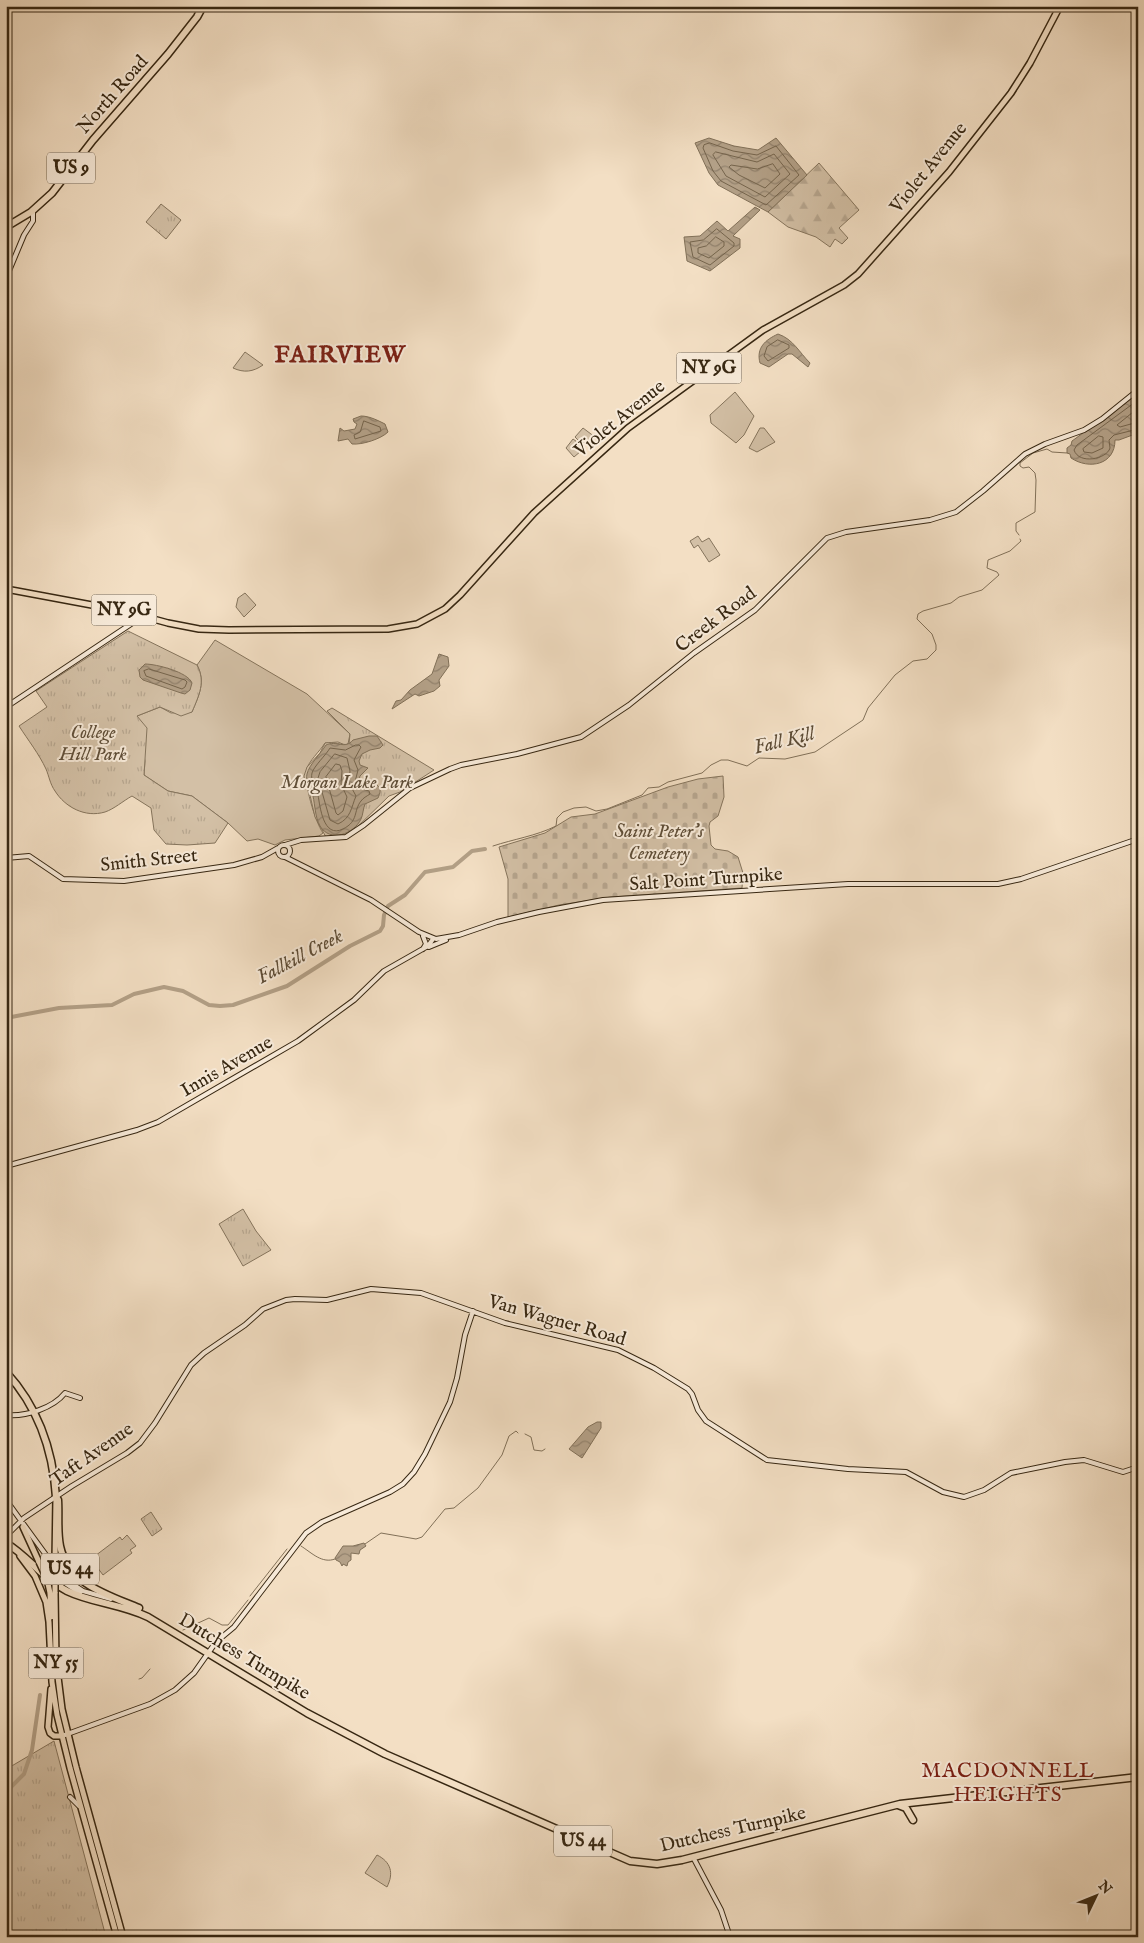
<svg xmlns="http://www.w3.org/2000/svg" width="1144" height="1943" font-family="'IM FELL English',serif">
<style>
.green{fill:#d3c0a6;stroke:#85745c}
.forest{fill:url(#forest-firs);stroke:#85745c}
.cemetery{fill:url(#cemetery-stones);stroke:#85745c}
.park{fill:url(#park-tufts);stroke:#85745c}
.water{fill:url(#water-waves);stroke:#817058}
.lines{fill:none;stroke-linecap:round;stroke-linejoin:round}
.shore{stroke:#75644c;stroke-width:1}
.stream{stroke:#817058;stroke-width:1}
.river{stroke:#b3a087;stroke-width:4}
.secondary-casing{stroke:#372712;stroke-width:6}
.primary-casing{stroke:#372712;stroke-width:8}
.highway-casing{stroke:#372712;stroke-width:9}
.secondary{stroke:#f7ead9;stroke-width:4}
.primary{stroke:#f3dfc4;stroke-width:5}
.highway{stroke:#f3dfc4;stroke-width:6}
.rail{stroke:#372712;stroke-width:1;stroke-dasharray:9 9;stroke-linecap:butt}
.primary-bridge-casing{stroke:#372712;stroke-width:8;stroke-linecap:butt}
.primary-bridge{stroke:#f3dfc4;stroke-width:5}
.labels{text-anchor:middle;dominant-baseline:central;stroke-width:4;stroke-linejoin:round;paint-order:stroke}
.shield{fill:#f7ead9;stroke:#71624e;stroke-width:1}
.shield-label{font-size:18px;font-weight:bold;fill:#372712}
.street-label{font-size:19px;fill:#372712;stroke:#f7ead9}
.park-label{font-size:19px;font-style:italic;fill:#5e4d37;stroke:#f7ead9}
.water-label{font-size:20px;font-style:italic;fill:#5c4b35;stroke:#f7ead9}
.quarter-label{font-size:21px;letter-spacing:1px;fill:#7a1f14;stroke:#f7ead9}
.district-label{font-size:24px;font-weight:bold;letter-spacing:1px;fill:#7a1f14;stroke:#f7ead9}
</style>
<defs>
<pattern id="forest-firs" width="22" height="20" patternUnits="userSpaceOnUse" patternTransform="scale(1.25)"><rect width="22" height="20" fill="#d3c0a6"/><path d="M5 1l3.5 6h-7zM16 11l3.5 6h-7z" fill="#b6a58e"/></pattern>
<pattern id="cemetery-stones" width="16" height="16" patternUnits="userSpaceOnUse" patternTransform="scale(1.25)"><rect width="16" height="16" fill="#d3c0a6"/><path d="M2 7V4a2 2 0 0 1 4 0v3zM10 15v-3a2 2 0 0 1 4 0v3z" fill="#b6a58e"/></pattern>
<pattern id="park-tufts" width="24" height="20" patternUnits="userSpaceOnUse" patternTransform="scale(1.25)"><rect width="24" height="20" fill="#d3c0a6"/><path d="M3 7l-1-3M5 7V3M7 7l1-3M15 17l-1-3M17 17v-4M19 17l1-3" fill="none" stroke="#b6a58e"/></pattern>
<pattern id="water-waves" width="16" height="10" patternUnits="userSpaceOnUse" patternTransform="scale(1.25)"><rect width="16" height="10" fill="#b3a087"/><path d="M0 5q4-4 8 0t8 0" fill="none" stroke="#92826d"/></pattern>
</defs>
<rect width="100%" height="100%" fill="#f3dfc4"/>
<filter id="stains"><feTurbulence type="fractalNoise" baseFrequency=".004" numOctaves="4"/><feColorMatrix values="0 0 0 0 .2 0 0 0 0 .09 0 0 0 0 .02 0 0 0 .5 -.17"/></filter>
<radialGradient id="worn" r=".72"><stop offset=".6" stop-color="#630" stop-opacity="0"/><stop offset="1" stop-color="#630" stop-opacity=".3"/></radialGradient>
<path class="green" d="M 245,352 L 263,365 C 253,372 244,373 233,368 Z
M 735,392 L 754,416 L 744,435 L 736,443 L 711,423 L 710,415 Z
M 583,428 L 595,437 L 588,443 L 581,443 L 575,437 Z
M 760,428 L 764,428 L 775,442 L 757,452 L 749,448 Z
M 573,439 L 580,444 L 581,451 L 574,457 L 566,448 Z
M 698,536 L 702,542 L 709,538 L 720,555 L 709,562 L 698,545 L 694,548 L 690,541 Z
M 245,593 L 256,605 L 244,617 L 236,607 L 238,598 Z
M 215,640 L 307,694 L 350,734 L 348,744 L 345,745 L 338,742 L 325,743 C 320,751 308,762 307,769 C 303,781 315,822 323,833 L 319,836 L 285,840 L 275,845 L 258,839 L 247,841 L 228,823 L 192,796 L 168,791 L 144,775 L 145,761 L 137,716 L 160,707 L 171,713 L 192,712 C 199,695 206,682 197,665 Z
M 127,1535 L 136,1546 L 130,1550 L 132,1553 L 103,1575 L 91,1559 L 120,1537 L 122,1540 Z
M 377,1855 C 391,1862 394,1873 387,1887 L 365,1873 Z"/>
<path class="forest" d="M 819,163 L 859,210 L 839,228 L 848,238 L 842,244 L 835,239 L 830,247 L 816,237 L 788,227 L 768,212 Z"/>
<path class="cemetery" d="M 723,776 L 724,797 L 718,816 L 710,822 L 709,826 L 711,845 L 715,849 L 728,851 L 738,857 L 743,873 L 742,888 L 611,897 L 559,905 L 508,917 L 508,879 L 499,847 L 545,833 L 571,817 L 595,814 L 668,787 L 698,779 Z"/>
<path class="park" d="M 161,204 L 181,220 L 166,239 L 146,222 Z
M 128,631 L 197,665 C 206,682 199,695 192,712 L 181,716 L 160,707 L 137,716 L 147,728 L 144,775 L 168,791 L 192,796 L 228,823 L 215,843 L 187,845 L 166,844 L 154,830 L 151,808 L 132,796 C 123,801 114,809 105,812 C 85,818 65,807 55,791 C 50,784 49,776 46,769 C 39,754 28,740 19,726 L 47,707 L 36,691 Z
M 332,708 L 434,770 L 400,792 L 389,796 L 350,834 L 341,838 L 327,839 L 315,817 L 309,791 L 305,784 L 304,776 L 307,767 L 320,753 L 325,743 C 334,741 341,746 349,744 L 350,734 L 327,711 Z
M 243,1209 L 256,1231 L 271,1250 L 243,1266 L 219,1224 Z
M 151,1512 L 162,1529 L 152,1536 L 141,1519 Z
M 54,1741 L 106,1937 L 6,1937 L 6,1765 L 10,1767 Z"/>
<path class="water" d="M 709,138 L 734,146 L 758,150 L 776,138 L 807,175 L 768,212 L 718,185 L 709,173 L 695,143 Z
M 755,207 L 760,210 L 733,236 L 740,239 L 740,248 L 710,271 L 687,261 L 684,237 L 700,236 L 717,221 L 728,231 Z
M 778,334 C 793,339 799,352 810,363 L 808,367 L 792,354 L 788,354 L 769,367 L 760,363 C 756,348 765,340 778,334 Z
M 1138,393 L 1138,433 L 1119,440 L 1115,440 C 1115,465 1089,470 1071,458 L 1070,454 L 1067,453 L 1067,448 L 1071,445 L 1072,441 Z
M 361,416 C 369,416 377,420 385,424 L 388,432 C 381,439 362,445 352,444 L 348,439 L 338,441 L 340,428 L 344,431 L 355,429 L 357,424 L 354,422 L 353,419 Z
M 439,654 L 448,657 L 449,666 L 439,680 L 440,686 L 434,691 L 419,696 L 415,694 L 392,709 L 396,701 L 401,700 L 410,690 L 432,674 Z
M 145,664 C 156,664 188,672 192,683 L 190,690 L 185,694 L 181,693 L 143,680 L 140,677 L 139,670 Z
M 369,736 L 377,736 L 383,745 L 380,748 L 370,750 L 362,754 L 359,761 L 360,765 L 368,768 L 360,776 L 359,780 L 364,786 L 377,785 C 382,789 380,793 378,798 L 365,804 C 363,809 363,815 361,819 C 354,834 330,843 320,826 C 315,817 315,805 313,796 C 311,788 305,781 307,774 C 309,765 321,753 326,745 C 336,740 345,750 353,740 Z
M 597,1422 L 601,1422 L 601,1428 L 582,1458 L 569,1449 L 588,1427 Z
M 364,1543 L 366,1546 L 360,1550 L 359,1554 L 351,1553 L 351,1560 L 348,1562 L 347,1566 L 343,1564 L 342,1566 L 340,1562 L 336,1560 L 335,1558 L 343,1546 L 353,1546 Z"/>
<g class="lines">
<path class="shore" d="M 710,143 L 733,151 L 757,155 L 776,146 L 799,175 L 766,205 L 721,181 L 713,171 L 703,148 L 704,145 Z
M 716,152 L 757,162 L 774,154 L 790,174 L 765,197 L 726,176 L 713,155 Z
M 773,164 L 780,174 L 765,188 L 739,175 L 729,167 L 731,165 L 757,169 Z
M 717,229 L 734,243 L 734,246 L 710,265 L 693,257 L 690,242 L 703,240 Z
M 716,237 L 724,242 L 724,246 L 709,258 L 698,253 L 698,248 L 706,246 Z
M 778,340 L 789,345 L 789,348 L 768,361 L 764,356 L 767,347 Z
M 1138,400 L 1077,445 L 1074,450 C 1079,465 1107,459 1110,448 C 1110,445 1109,443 1109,440 L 1114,435 L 1138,429
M 1138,408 L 1117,425 L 1120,427 L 1138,422
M 364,421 L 380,427 L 381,431 L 355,439 L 354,435 L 360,432 Z
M 1099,436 L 1103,437 L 1103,448 L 1092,453 L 1084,452 L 1083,449 Z
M 149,669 L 185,680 L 187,682 L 185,687 L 182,689 L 146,676 L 144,671 Z
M 356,745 L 359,745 L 361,747 L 354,760 L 358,770 L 355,782 L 358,788 L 369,791 L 370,794 C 367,796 363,798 361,801 C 353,811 359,821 343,829 C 323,839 320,806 318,795 C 316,788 310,780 312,773 C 314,766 326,755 330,748 L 345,750 Z
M 335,754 L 347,758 L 350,771 L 349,783 L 356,796 C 351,808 351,818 338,824 L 330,820 L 318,778 L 320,772 Z
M 336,764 L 340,765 L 342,771 L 341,784 L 347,797 L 343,811 L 338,815 L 336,813 L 326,777 Z"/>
<path class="stream" d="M 1019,535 L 1016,531 L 1016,523 L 1035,512 L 1036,480 L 1035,473 L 1029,467 L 1023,468 L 1020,466 L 1020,463 L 1033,453 L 1047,449 L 1052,452 L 1067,453
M 493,846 C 514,839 536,836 556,826 L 557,818 L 563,812 L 574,808 L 586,807 L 596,811 L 607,809 L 642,795 L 648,788 L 659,787 L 668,782 L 702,773 L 711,765 L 721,760 L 728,760 L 747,766 L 759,758 L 785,759 L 815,752 L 863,720 L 868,708 L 895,675 L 913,661 L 927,659 L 936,650 L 936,645 L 932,634 L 917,619 L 918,614 L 923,611 L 951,603 L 959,597 L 982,590 L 999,575 L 997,572 L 987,568 L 988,560 L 1010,551 L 1021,541 L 1020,539
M 525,1434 L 531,1437 L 534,1450 L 542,1451 L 545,1449
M 365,1544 L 381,1533 L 416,1539 L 422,1537 L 445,1509 L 454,1508 L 478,1488 L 502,1455 L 509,1436 L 516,1431 L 518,1433
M 301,1546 C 312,1553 322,1564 335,1559
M 250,1596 L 287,1549
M 183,1630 L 209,1618 L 222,1625 L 228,1625 L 248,1600
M 139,1679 L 142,1678 L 150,1669"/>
<path class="river" d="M 6,1018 L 59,1008 L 112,1005 L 134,994 L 164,987 L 183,991 L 209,1005 L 220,1006 L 233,1005 L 287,986 L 350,946 L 380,931 L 383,926 L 384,915 L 388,906 L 405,895 L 425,872 L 453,867 L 472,851 L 485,849
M 6,1792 L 24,1774 L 32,1750 L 40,1695"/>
<g class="secondary-casing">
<path id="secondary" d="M 6,278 L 24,235 L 33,221 L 33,211
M 6,707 L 143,616
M278 851a6 6 0 1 1 12 0a6 6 0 1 1-12 0Z
M 285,845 L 301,840 L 346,837 L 364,825 L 410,788 L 450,769 L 461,765 L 517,754 L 581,737 L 629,705 L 694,653 L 755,610 L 827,538 L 846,532 L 930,520 L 956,512 L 983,491 L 1025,454 L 1045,444 L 1084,430 L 1102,419 L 1138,390
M 285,857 L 371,900 L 419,932 L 436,939 L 459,935 L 497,922 L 539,912 L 603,900 L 848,884 L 998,884 L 1021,879 L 1138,839
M 6,858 L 29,856 L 63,879 L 124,881 L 234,865 L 262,857 L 278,848
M 423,936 L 426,944 L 423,949
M 429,947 L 446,940
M 6,1166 L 137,1130 L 158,1122 L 298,1041 L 354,1000 L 384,971 L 428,946 L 433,939
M 6,1415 C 26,1417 53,1408 65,1393 L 80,1398
M 6,1500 L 62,1577 L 83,1591 L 111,1599
M 6,1536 L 24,1518 L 72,1486 L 127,1453 L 140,1443 L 155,1423 L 191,1365 L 204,1353 L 245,1325 L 263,1309 L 286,1300 L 295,1299 L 327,1300 L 371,1289 L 421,1293 L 505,1323 L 618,1350 L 654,1368 L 688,1389 L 692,1394 L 698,1410 L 706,1421 L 767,1460 L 848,1469 L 906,1472 L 943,1492 L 964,1497 L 984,1490 L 1011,1473 L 1065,1462 L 1084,1460 L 1123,1472 L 1138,1467
M 48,1563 L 62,1581 L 80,1593
M 62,1736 L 150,1704 L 175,1690 L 194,1673 L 216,1642 L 234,1627 L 306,1533 L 322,1522 L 390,1492 L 403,1484 L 414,1472 L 425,1454 L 450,1402 L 457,1378 L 465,1335 L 473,1311
M 70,1797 L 79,1806
M 693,1857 L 721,1910 L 730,1937"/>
</g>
<g class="primary-casing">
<path id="primary" d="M 6,589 L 124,611 L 168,623 L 199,629 L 229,630 L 388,629 L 417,624 L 445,609 L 460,595 L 534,513 L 628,428 L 763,330 L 844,285 L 858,274 L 949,172 L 1011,93 L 1030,63 L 1060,6
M 23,1527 L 39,1562
M 20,1556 L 35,1576 L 46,1602 L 49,1622 L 52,1682 L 57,1715 L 70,1768 L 117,1937
M 55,1560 L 56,1497
M 55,1592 L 56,1661 L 62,1709 L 76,1767 L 123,1937
M 50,1593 L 51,1617
M 51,1689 L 48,1727 L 50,1733 L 54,1736 L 62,1736"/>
</g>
<g class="highway-casing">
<path id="highway" d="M 6,227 L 31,212 L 52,193 L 93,140 L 168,54 L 197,17 L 203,6
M 6,1372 C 38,1407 53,1450 56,1497 L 58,1500 C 59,1515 57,1531 60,1546 C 68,1584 108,1595 139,1608
M 6,1543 C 28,1556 43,1579 67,1591 C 92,1603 121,1604 148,1617 L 307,1713 L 385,1754 L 630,1861 L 657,1864 L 682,1860 L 900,1804 L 1138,1777
M 898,1805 L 906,1808 L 913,1820"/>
</g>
<use href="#secondary" class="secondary"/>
<use href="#primary" class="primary"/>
<use href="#highway" class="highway"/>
<path class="rail" d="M 6,13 L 13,6"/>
<g class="primary-bridge-casing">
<path id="primary-bridge" d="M 55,1560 L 55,1592
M 39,1562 L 47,1579 L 50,1593"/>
</g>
<use href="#primary-bridge" class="primary-bridge"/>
</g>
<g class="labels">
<g class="shield">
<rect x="47" y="152.5" width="48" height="31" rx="4"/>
<rect x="676.5" y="352.5" width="65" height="31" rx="4"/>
<rect x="91.5" y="594.5" width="65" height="31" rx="4"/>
<rect x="41" y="1553.5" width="58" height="31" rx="4"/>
<rect x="28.5" y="1647.5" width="55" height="31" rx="4"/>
<rect x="554" y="1825.5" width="58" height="31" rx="4"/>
</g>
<g class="shield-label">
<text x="71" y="168">US 9</text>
<text x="709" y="368">NY 9G</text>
<text x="124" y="610">NY 9G</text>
<text x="70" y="1569">US 44</text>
<text x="56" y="1663">NY 55</text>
<text x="583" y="1841">US 44</text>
</g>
<g class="street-label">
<text transform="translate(113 95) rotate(-49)">North Road</text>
<text transform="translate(929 168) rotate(-51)">Violet Avenue</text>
<text transform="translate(620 419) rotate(-39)">Violet Avenue</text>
<text transform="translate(716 620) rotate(-37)">Creek Road</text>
<text transform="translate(149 861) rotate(-6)">Smith Street</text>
<text transform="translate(706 880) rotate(-4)">Salt Point Turnpike</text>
<text transform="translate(227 1067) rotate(-30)">Innis Avenue</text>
<text transform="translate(557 1321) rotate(16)">Van Wagner Road</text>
<text transform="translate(92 1455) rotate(-35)">Taft Avenue</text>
<text transform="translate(244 1657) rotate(31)">Dutchess Turnpike</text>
<text transform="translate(733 1830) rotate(-13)">Dutchess Turnpike</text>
</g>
<g class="park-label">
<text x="93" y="733">College<tspan x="93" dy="22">Hill Park</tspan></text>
<text x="347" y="783">Morgan Lake Park</text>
<text x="659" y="832">Saint Peter's<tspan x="659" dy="22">Cemetery</tspan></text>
</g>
<g class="water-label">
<text transform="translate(784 741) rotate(-14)">Fall Kill</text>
<text transform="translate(300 957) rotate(-28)">Fallkill Creek</text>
</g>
<g class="quarter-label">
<text x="1008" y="1771">MACDONNELL<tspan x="1008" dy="24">HEIGHTS</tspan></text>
</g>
<g class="district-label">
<text x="340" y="355">FAIRVIEW</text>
</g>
</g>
<rect width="1144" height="1943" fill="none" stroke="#f3dfc4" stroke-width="25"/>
<rect x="8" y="8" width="1129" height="1928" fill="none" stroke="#372712" stroke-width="2.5"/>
<rect x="12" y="12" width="1119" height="1918" fill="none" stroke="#372712"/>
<g transform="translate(1096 1896) rotate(47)" stroke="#f7ead9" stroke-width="4" paint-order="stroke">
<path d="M0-4L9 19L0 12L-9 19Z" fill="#372712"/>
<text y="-8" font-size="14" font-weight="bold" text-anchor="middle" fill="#372712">N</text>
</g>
<rect width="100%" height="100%" filter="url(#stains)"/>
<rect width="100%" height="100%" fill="url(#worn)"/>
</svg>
